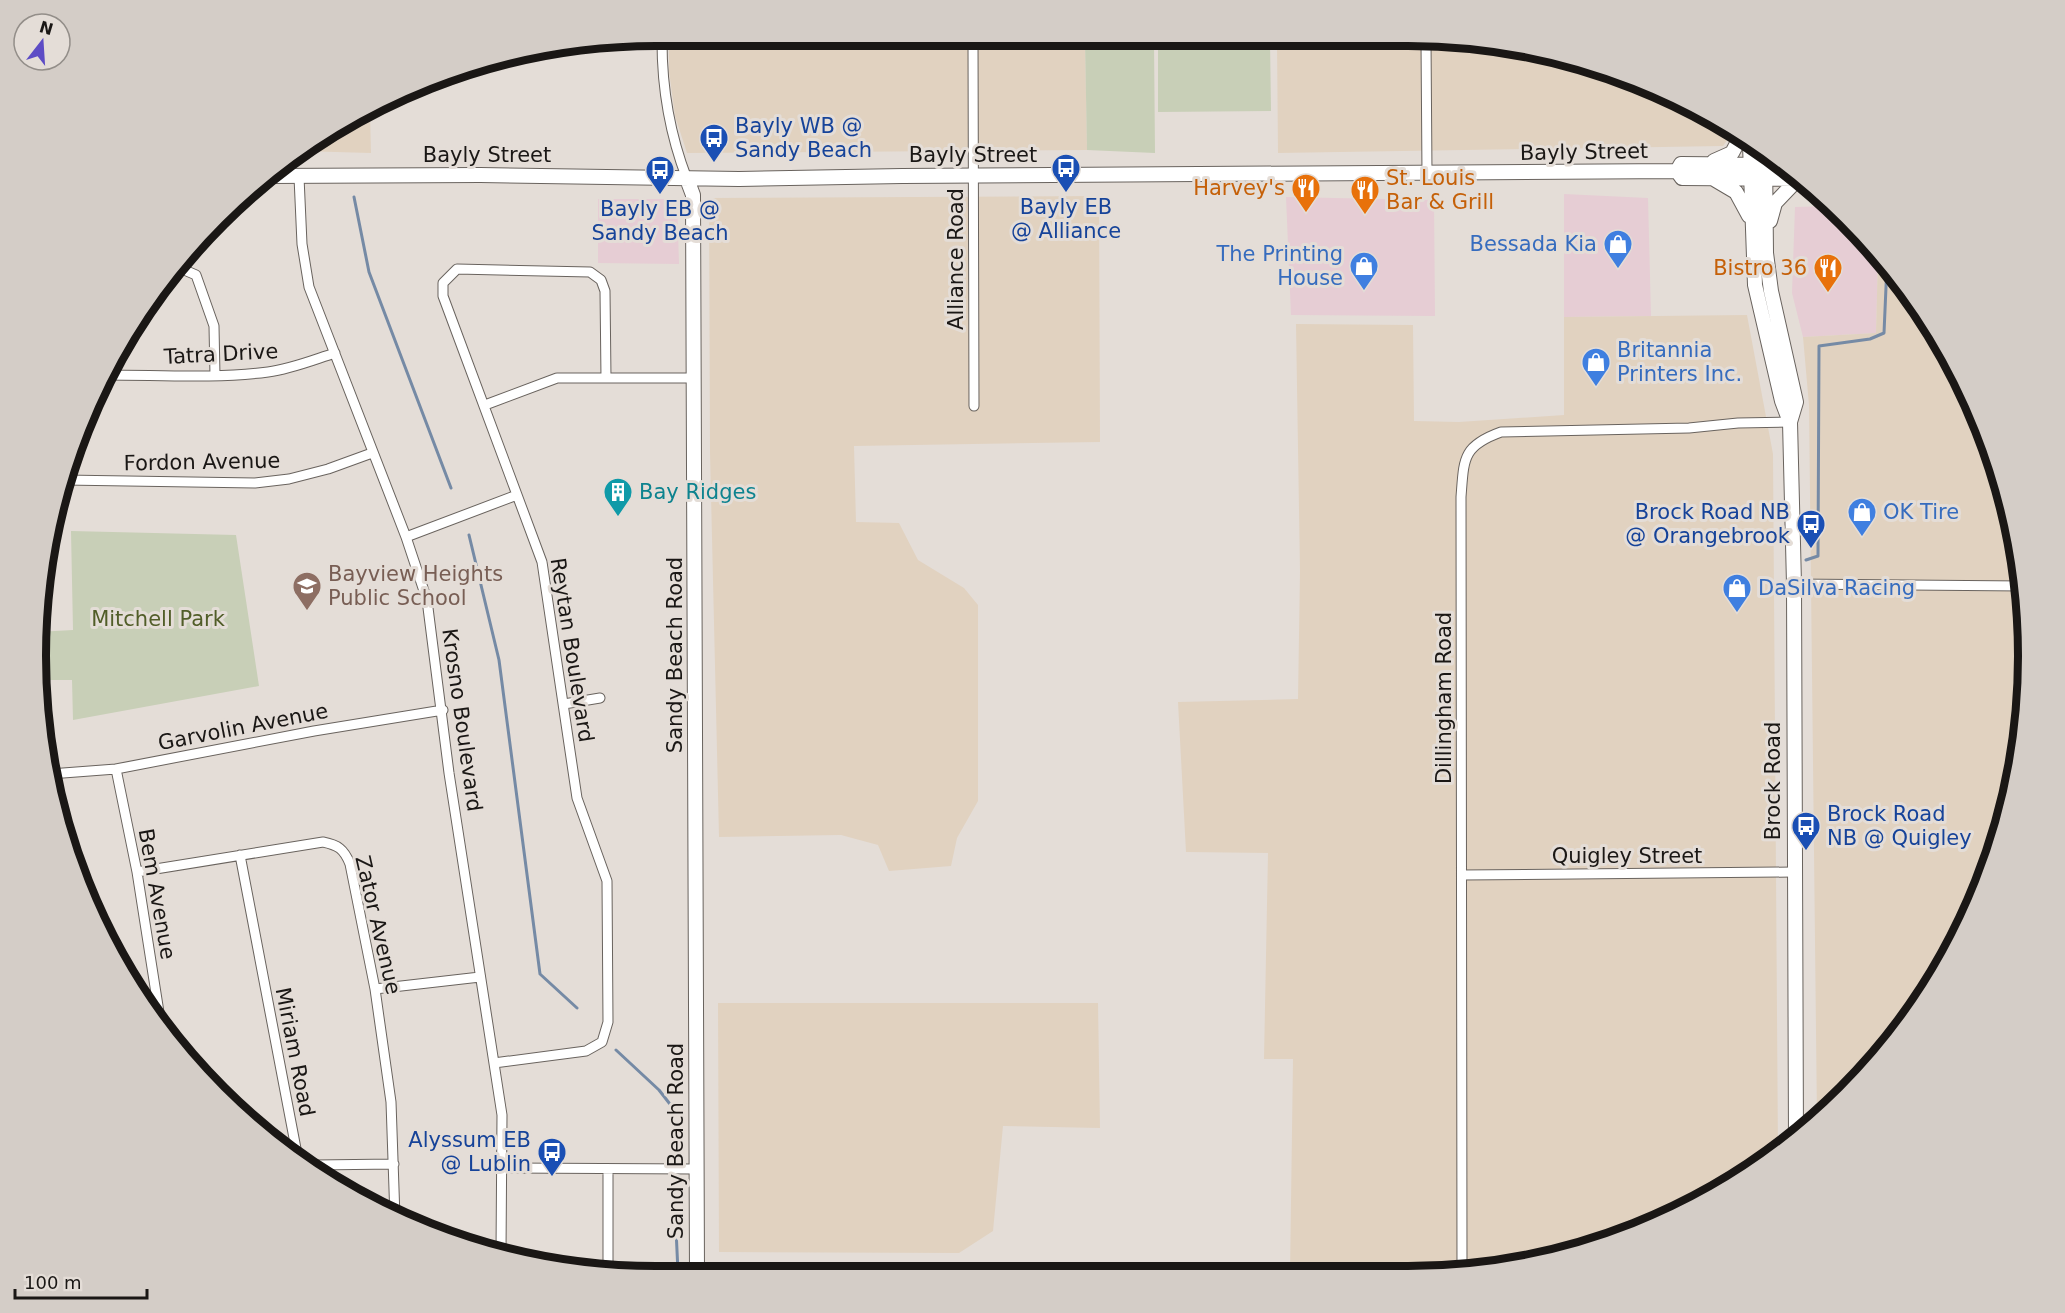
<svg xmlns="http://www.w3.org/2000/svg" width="2065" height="1313" font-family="'DejaVu Sans',sans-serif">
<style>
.commercial{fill:#e6cdd4}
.industrial{fill:#e1d2c0}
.green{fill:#c8cfb7}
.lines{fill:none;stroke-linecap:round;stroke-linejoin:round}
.stream{stroke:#758aa5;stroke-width:3}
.street-casing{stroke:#69635e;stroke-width:11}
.secondary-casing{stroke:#69635e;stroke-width:16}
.street{stroke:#fff;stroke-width:9}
.secondary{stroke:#fff;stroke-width:14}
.labels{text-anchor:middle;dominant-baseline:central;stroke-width:6;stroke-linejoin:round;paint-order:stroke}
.transit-label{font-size:21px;fill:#164399;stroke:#e4ddd7;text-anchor:start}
.street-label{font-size:21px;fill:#1a1715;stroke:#e4ddd7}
.food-label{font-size:21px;fill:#c56008;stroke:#e4ddd7;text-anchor:end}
.shop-label{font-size:21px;fill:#366cbe;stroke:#e4ddd7;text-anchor:start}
.culture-label{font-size:21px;fill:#0d838f;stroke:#e4ddd7;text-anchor:start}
.education-label{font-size:21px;fill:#785e54;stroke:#e4ddd7;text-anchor:start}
.park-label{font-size:21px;fill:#515d28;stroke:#e4ddd7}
.rim{fill:none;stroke:#1a1715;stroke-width:8}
</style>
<rect width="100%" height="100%" fill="#e4ddd7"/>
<path class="commercial" d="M 1564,194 L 1648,198 L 1651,316 L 1564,317 Z
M 1286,197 L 1434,200 L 1435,316 L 1291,315 Z
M 598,199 L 677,199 L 679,264 L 598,263 Z
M 1833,206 L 1878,255 L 1876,333 L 1803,337 L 1792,293 L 1795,207 Z"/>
<path class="industrial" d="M 669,41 L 1085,41 L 1087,150 L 687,153 L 675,116 L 669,71 Z
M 1277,41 L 1490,41 L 1569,57 L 1683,100 L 1732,133 L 1723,146 L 1278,153 Z
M 370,112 L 371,153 L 300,151 L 311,141 Z
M 1099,196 L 1100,442 L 854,446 L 856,522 L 899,523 L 918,560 L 964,588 L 978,605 L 978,801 L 957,838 L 951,866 L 889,871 L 878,845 L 841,835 L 719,837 L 710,452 L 709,198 Z
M 1878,255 L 1901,278 L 1965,382 L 2008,496 L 2028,616 L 2024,737 L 1996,856 L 1946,966 L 1875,1065 L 1817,1120 L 1809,405 L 1803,337 L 1876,333 Z
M 1747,315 L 1773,454 L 1778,1154 L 1683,1213 L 1569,1256 L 1449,1276 L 1290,1275 L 1293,1059 L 1264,1059 L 1268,853 L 1186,852 L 1178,702 L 1298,699 L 1300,571 L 1296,324 L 1413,325 L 1414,421 L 1459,422 L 1564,415 L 1564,317 Z
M 718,1003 L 1098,1003 L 1100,1128 L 1003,1126 L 993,1231 L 959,1253 L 719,1252 Z"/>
<path class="green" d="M 1085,41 L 1154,41 L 1155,153 L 1087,150 Z
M 1158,41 L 1270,41 L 1271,111 L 1158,112 Z
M 71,531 L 236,535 L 259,686 L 73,720 L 72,680 L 37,680 L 37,632 L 73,630 Z"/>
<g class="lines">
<path class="stream" d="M 354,197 L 369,272 L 451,488
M 469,535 L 499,660 L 540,974 L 577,1008
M 1806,560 L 1818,556 L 1819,346 L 1870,339 L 1884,333 L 1887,264
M 616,1050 L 659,1090 L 673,1108 L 674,1156
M 674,1186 L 678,1272"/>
<g class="street-casing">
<path id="street" d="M 662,41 C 662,88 670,135 687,179
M 973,41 L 974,406
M 1426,41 L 1427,174
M 299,177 L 302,244 L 309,287 L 406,537 L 427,600 L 449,773 L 502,1115 L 501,1252
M 173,268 L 182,269 L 196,275 L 214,326 L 215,376
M 106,375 C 160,375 215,379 268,372 C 291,369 313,360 335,353
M 485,405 L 557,378 L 695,378
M 64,480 L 255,483 L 289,479 L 328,469 L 372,453
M 406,537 L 517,495
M 1794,584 L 2023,586
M 564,704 L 600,698
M 116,769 L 137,872 L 161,1025
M 50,774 L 116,769 L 314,731 L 443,710
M 240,855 L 298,1159 L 315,1165 L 394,1164
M 137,872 L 323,842 C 338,845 344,849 350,864 L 375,989 L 391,1102 L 395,1218
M 1462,875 L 1793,872
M 375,989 L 480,977
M 494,1063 L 586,1051 L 602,1042 L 608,1022 L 607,881 L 577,798 L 542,562 L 443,296 L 443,283 L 457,269 L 590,272 L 601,280 L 605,291 L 606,378
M 502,1168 L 696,1169
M 608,1272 L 608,1169
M 1462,1273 L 1461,497 C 1464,459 1462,446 1501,432 L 1689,428 L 1738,423 L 1790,422"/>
</g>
<g class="secondary-casing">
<path id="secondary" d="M 1750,145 L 1755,285 L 1782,401 L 1790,422
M 1765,155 L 1766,253 L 1771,291 L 1796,402 L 1790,422 L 1794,584 L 1796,1140
M 1714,161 L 1732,153 L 1740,138
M 1677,171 L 1682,178 L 1801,179
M 1677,171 L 1681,164 L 1781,165
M 269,176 L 480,175 L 739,179 L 902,176 L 1677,171
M 687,179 L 693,195 L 697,1272
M 1714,179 L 1736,192 L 1749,216
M 1770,221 L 1775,203 L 1798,179"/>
</g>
<use href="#street" class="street"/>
<use href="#secondary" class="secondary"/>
</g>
<defs>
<g id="bus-pin" transform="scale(1.5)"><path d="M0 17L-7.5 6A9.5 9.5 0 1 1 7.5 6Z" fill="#1a4fb4" stroke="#e4ddd7"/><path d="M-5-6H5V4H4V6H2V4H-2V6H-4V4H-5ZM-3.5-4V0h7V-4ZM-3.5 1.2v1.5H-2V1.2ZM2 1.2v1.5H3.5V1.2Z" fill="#fff"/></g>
<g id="restaurant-pin" transform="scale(1.5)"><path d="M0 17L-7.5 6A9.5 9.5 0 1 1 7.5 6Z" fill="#e8710a" stroke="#e4ddd7"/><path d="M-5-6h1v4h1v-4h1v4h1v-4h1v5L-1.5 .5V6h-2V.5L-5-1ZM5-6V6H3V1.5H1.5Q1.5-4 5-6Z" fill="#fff"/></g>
<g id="shop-pin" transform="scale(1.5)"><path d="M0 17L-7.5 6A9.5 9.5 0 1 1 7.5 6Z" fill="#3f7fe0" stroke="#e4ddd7"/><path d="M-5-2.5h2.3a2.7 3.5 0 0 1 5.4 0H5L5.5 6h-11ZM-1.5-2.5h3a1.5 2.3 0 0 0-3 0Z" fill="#fff"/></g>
<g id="building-pin" transform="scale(1.5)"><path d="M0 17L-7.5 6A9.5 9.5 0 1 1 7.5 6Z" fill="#0f9aa8" stroke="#e4ddd7"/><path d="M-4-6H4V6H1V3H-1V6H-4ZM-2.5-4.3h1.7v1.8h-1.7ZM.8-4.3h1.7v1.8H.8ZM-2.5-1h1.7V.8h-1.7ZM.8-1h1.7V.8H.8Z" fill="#fff"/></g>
<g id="school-pin" transform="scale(1.5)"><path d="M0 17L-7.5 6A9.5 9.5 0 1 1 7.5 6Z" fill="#8d6e63" stroke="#e4ddd7"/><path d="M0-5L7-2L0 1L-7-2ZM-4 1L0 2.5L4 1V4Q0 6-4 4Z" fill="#fff"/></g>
</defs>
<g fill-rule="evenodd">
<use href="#bus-pin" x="714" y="138"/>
<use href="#bus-pin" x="1066" y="168"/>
<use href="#bus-pin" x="660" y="170"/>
<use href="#restaurant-pin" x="1306" y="188"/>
<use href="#restaurant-pin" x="1365" y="190"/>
<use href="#shop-pin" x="1618" y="244"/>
<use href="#shop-pin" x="1364" y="266"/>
<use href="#restaurant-pin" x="1828" y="268"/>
<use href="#shop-pin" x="1596" y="362"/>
<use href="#building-pin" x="618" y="492"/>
<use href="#shop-pin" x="1862" y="512"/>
<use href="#bus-pin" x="1811" y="524"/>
<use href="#school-pin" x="307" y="586"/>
<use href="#shop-pin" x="1737" y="588"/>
<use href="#bus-pin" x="1806" y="826"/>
<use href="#bus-pin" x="552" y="1152"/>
</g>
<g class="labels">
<g class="transit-label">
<text x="735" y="126">Bayly WB @<tspan x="735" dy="24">Sandy Beach</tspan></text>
<text x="1066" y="207" text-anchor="middle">Bayly EB<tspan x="1066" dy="24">@ Alliance</tspan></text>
<text x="660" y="209" text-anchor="middle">Bayly EB @<tspan x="660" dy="24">Sandy Beach</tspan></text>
<text x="1790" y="512" text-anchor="end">Brock Road NB<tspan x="1790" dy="24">@ Orangebrook</tspan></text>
<text x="1827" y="814">Brock Road<tspan x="1827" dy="24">NB @ Quigley</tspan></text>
<text x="531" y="1140" text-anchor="end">Alyssum EB<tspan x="531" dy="24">@ Lublin</tspan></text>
</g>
<g class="street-label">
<text transform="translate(1584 152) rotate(-1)">Bayly Street</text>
<text x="487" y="155">Bayly Street</text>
<text x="973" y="155">Bayly Street</text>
<text transform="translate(956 259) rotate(-90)">Alliance Road</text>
<text transform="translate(221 354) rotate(-3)">Tatra Drive</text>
<text transform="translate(202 462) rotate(-1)">Fordon Avenue</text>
<text transform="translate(572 650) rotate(81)">Reytan Boulevard</text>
<text transform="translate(675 655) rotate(-90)">Sandy Beach Road</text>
<text transform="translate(1444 698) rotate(-90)">Dillingham Road</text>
<text transform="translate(462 720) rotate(82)">Krosno Boulevard</text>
<text transform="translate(243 727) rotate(-11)">Garvolin Avenue</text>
<text transform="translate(1773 781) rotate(-90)">Brock Road</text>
<text x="1627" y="856">Quigley Street</text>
<text transform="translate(157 894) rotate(80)">Bem Avenue</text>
<text transform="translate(378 925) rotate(77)">Zator Avenue</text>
<text transform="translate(295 1052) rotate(79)">Miriam Road</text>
<text transform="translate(676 1141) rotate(-90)">Sandy Beach Road</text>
</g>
<g class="food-label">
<text x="1386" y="178" text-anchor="start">St. Louis<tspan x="1386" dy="24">Bar &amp; Grill</tspan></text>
<text x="1285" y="188">Harvey's</text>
<text x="1807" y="268">Bistro 36</text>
</g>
<g class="shop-label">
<text x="1597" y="244" text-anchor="end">Bessada Kia</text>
<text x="1343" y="254" text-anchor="end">The Printing<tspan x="1343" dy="24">House</tspan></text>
<text x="1617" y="350">Britannia<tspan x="1617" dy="24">Printers Inc.</tspan></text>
<text x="1883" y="512">OK Tire</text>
<text x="1758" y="588">DaSilva Racing</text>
</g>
<g class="culture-label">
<text x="639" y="492">Bay Ridges</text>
</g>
<g class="education-label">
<text x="328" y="574">Bayview Heights<tspan x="328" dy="24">Public School</tspan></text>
</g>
<g class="park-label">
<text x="158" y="619">Mitchell Park</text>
</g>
</g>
<path d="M0 0H2065V1313H0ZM656 46H1408A610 610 0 0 1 2018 656V656A610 610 0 0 1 1408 1266H656A610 610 0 0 1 46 656V656A610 610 0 0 1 656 46Z" fill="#d4cdc7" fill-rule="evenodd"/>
<path class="rim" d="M656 46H1408A610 610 0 0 1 2018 656V656A610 610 0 0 1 1408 1266H656A610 610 0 0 1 46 656V656A610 610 0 0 1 656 46Z"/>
<g transform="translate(42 42) rotate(17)"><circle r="28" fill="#e4ddd7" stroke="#938e89" stroke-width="1.5"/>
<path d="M0-4.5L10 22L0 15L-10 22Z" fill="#5d4cc5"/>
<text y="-9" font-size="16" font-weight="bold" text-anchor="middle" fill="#1a1715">N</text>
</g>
<path d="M15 1289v9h132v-9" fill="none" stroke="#1a1715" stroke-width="3"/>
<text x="24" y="1289" font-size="18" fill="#1a1715" stroke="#e4ddd7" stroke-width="4.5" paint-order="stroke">100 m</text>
</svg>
